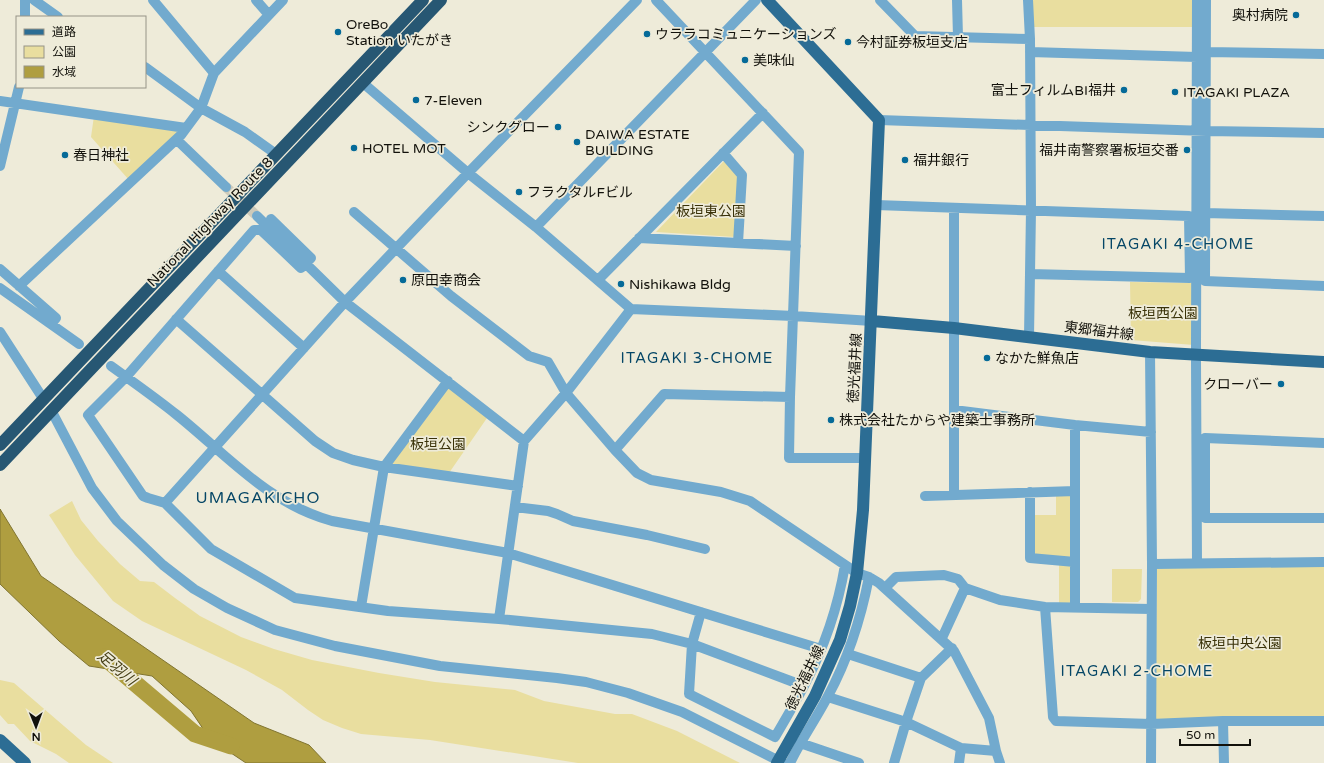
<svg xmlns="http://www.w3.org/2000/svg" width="1324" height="763" font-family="'Varela Round','Noto Sans JP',sans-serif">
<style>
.green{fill:#e9de9f}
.water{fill:#af9e40;stroke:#807430}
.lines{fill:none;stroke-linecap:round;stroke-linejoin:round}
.river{stroke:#af9e40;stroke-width:17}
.minor-tunnel{stroke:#cdcaba;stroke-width:10;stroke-dasharray:10 5;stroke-linecap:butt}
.minor{stroke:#72aace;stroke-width:10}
.major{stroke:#2c6d94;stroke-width:12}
.highway{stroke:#275773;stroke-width:12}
.poi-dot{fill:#056a98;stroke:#eeebd9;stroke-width:1.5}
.labels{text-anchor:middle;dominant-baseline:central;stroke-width:3.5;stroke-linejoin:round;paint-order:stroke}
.poi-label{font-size:14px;fill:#12110b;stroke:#eeebd9;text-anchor:start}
.park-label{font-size:14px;fill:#3a3209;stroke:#eeebd9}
.street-label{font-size:14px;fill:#12110b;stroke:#eeebd9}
.neighbourhood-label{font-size:15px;letter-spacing:1px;fill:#054666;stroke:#eeebd9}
.water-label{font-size:15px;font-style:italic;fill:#474018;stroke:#eeebd9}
.quarter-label{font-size:16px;letter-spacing:1px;fill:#054666;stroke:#eeebd9}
</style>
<rect width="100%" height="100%" fill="#eeebd9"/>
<path class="green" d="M 1028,0 L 1192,0 L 1192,27 L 1029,27 Z
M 94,116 L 180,130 L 129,180 L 91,137 Z
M 724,161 L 738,175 L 735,237 L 656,232 Z
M 1130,282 L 1194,283 L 1194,345 L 1131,340 Z
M 449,387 L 487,418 L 449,473 L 389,464 Z
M 1056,495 L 1072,495 L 1071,558 L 1032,554 L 1033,515 L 1056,515 Z
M 72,501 L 81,520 L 98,541 L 120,564 L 140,581 L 154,582 L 175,598 L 200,616 L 241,637 L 274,649 L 312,660 L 379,673 L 435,682 L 515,690 L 544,701 L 615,714 L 632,714 L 677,731 L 740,763 L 578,763 L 430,740 L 361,734 L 342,728 L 323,720 L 308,710 L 282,690 L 246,670 L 142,621 L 113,601 L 75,555 L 49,515 Z
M 1059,562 L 1071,564 L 1071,604 L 1059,603 Z
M 1157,566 L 1324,566 L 1324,719 L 1155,719 Z
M 1112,569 L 1142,569 L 1141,599 L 1138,602 L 1112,602 Z
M 0,680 L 14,683 L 86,745 L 113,763 L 69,763 L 56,754 L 30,741 L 14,724 L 8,724 L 0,715 Z"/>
<path class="water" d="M 0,509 L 41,576 L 254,723 L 309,745 L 326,763 L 246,763 L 210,739 L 191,711 L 152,676 L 89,666 L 59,641 L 0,584 Z"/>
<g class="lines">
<path class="river" d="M 104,657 L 195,734 L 231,746"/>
<path class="minor-tunnel" d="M 226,187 L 257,216"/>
<path class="minor" d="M 25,0 L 25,17
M 34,0 L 58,17
M 153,0 L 214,73
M 256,0 L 269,15
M 637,0 L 468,173 L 345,302 L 165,503 L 211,549 L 295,598 L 388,611 L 499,619 L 652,634 L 692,644 L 804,686
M 880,0 L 915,36 L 1030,39
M 957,0 L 958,37
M 1028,0 L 1030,39 L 1031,210 L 1029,337
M 1206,0 L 1205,281 L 1324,286
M 1030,52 L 1197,57
M 1206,52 L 1324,54
M 145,67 L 201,108 L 245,132 L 276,154
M 363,83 L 468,173 L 536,227 L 631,309 L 794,316 L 872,321
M 0,101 L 186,128
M 879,120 L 1206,131 L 1324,133
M 177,140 L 226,187
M 723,153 L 742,175 L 738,243
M 0,166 L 19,87
M 876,205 L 1189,216 L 1190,278 L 1030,274
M 954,208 L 954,495
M 354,212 L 451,296 L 529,356 L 548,362 L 566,393 L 615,450 L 637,473 L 651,480 L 721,492 L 750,501 L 857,573 L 869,577 L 879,583 L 954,651 L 989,718 L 996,751 L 1000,763
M 1205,213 L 1324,216
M 257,216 L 345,302 L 524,441
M 536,227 L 756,0
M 639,238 L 796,246
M 0,269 L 56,318 L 51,324
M 218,271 L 304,348
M 598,280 L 763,113
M 19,286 L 181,135 L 201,108 L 214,73 L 283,0
M 0,288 L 79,344
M 176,319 L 315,441 L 333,453 L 353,460 L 384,467 L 518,486
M 0,332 L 44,400
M 1196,349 L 1197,0
M 1150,352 L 1152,564 L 1151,763
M 1196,361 L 1197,563
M 111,366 C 133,382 156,398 177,415 C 228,456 267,503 332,521 L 508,553 L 821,649
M 790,397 L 789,458 L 866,458
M 51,410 L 92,488 L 117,521 L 163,565 L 194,589 L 227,608 L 275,630 L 335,646 L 440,666 L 557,678 L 586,682 L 628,693 L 682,712 L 783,763
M 954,410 L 1075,425 L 1151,432
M 1075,425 L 1075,608
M 1324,443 L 1205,438 L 1205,518 L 1324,518
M 615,450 L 664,394 L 790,397 L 799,152 L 656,0
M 1030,492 L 1030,558 L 1075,562
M 925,496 L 1075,491
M 165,503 L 148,498 L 143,496 L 88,415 L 126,377 L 254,230 L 261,230 L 301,268 L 311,258 L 271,219
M 515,507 L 548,511 L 557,514 L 573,521 L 647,535 L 705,549
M 1154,564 L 1324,562
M 885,588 L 896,577 L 944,575 L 958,579 L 965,588
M 361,607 L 384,467 L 448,381
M 1045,607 L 1053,717 L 1056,721 L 1151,724 L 1223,721 L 1324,721
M 701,612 L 692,644 L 689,694 L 775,737 C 785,720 795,703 804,686 C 824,648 838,607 845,565
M 499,619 L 524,441 L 566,393 L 631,309
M 942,638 L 965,588 L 1000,600 L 1045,607 L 1151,609
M 848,654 L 921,678
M 828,697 L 906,722 L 961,748 L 996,751
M 1223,721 L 1224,763
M 800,743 L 859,763
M 790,763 C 801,740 816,719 828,696 C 848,659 861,618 869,577
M 894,763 L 906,722 L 921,678 L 952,648
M 959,763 L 961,748"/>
<path class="major" d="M 767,0 L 879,120 L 863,510 L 857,573 L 850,606 L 840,640 L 815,696 L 777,763
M 872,321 L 954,328 L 1150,352 L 1324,362
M 0,740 L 25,763"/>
<path class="highway" d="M 0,445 L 423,0
M 0,465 L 441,0"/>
</g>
<g class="poi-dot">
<circle cx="1296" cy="15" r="4"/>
<circle cx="338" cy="32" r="4"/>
<circle cx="647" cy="34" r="4"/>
<circle cx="848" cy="42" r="4"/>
<circle cx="745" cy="60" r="4"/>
<circle cx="1124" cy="90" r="4"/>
<circle cx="1175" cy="92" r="4"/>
<circle cx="416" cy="100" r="4"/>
<circle cx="558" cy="127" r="4"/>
<circle cx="577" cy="142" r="4"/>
<circle cx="354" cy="148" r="4"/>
<circle cx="1187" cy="150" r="4"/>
<circle cx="65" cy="155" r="4"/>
<circle cx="905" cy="160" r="4"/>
<circle cx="519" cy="192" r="4"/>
<circle cx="403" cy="280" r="4"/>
<circle cx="621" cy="284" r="4"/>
<circle cx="987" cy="358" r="4"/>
<circle cx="1281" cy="384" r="4"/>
<circle cx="831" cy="420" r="4"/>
</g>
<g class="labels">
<g class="poi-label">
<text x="1288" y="15" text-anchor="end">奥村病院</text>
<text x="346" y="24">OreBo<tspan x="346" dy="16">Station いたがき</tspan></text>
<text x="655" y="34">ウララコミュニケーションズ</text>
<text x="856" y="42">今村証券板垣支店</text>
<text x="753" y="60">美味仙</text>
<text x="1116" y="90" text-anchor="end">富士フィルムBI福井</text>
<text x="1183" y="92">ITAGAKI PLAZA</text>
<text x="424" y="100">7-Eleven</text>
<text x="550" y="127" text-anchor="end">シンクグロー</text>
<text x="585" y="134">DAIWA ESTATE<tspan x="585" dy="16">BUILDING</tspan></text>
<text x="362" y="148">HOTEL MOT</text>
<text x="1179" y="150" text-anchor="end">福井南警察署板垣交番</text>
<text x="73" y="155">春日神社</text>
<text x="913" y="160">福井銀行</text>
<text x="527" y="192">フラクタルFビル</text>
<text x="411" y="280">原田幸商会</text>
<text x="629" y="284">Nishikawa Bldg</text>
<text x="995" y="358">なかた鮮魚店</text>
<text x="1273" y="384" text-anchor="end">クローバー</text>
<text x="839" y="420">株式会社たからや建築士事務所</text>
</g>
<g class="park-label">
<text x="711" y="211">板垣東公園</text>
<text x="1163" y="313">板垣西公園</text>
<text x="438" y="444">板垣公園</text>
<text x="1240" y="643">板垣中央公園</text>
</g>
<g class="street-label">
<text transform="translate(210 222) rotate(-46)">National Highway Route 8</text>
<text transform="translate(1099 331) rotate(7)">東郷福井線</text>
<text transform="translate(855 368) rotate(-87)">徳光福井線</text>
<text transform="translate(805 678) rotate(-64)">徳光福井線</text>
</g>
<g class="neighbourhood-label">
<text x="1178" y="244">ITAGAKI 4-CHOME</text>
<text x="697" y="358">ITAGAKI 3-CHOME</text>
<text x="1137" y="671">ITAGAKI 2-CHOME</text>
</g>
<g class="water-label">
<text transform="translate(117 668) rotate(40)">足羽川</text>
</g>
<g class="quarter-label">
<text x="258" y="498">UMAGAKICHO</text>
</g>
</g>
<rect x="16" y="16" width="130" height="72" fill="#eeebd9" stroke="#969487"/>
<rect x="24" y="29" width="20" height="6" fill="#2c6d94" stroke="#969487"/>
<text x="52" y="36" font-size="12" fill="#12110b">道路</text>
<rect x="24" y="46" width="20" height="12" fill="#e9de9f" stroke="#969487"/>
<text x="52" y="56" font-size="12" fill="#12110b">公園</text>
<rect x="24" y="66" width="20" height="12" fill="#af9e40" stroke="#969487"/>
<text x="52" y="76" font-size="12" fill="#12110b">水域</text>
<g transform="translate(36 727) rotate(179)" stroke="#eeebd9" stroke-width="3" paint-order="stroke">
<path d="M0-3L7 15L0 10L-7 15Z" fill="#12110b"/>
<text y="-6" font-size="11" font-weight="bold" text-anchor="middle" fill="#12110b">N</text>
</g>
<path d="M1180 739v6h70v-6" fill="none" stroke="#12110b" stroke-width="2"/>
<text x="1186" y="739" font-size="12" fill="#12110b" stroke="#eeebd9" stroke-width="3" paint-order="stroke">50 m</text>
</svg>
